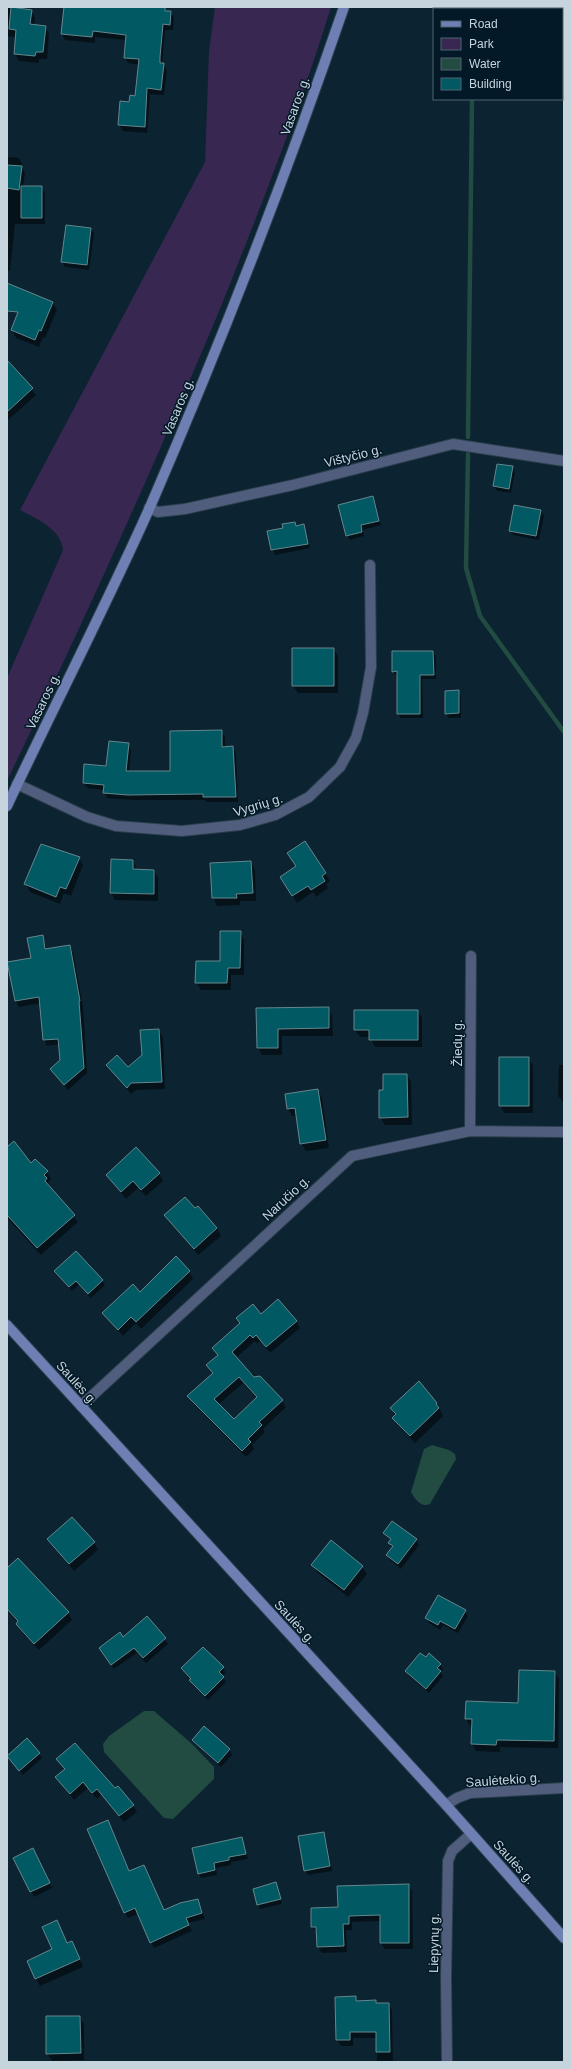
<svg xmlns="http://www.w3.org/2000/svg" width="571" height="2069" font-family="Arial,sans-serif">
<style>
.green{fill:#372751}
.water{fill:#224b41}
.shadow{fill:#0007;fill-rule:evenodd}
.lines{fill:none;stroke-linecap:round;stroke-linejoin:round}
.stream{stroke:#224b41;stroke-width:4.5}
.building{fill:#005963;stroke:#65878d;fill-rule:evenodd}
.street-casing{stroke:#2a3f4d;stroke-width:12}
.secondary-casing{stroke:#2a3f4d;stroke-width:12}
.street{stroke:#515d7d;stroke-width:10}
.secondary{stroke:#6d7fb3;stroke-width:10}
.labels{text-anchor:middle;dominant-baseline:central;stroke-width:3;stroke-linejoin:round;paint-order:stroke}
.street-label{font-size:13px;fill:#c6d4dd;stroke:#031927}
</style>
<rect width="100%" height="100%" fill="#0c2331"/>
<path class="green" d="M 215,7 L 331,7 C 300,108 261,206 222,304 C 155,465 83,623 7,781 L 7,678 L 63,550 C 61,529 37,519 20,510 L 205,162 L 209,51 Z"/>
<path class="water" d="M 432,1445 L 449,1450 L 455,1454 L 456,1459 L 430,1504 C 421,1508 415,1499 411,1492 L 424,1449 Z
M 144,1711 L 154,1711 L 191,1743 L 214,1767 L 214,1779 L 173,1819 L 164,1818 L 104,1752 L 103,1744 L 109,1736 Z"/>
<path class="shadow" d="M 65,7 L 164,7 L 167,12 L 170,12 L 174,18 L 173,30 L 165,30 L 162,64 L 167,70 L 164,95 L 150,94 L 147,133 L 123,131 L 119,125 L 121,102 L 130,103 L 136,97 L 139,65 L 128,63 L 125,58 L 127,40 L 95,37 L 95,43 L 65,40 L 62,34 Z
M 7,8 L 31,10 L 35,18 L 34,26 L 45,26 L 49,34 L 47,59 L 39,59 L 39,63 L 19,61 L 15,54 L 17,37 L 7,36 Z
M 8,157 L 19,158 L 22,164 L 22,168 L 25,173 L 23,187 L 42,187 L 45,193 L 45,224 L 15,224 L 10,271 L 7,271 Z
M 67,226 L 91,229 L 94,233 L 89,270 L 65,267 L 62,262 Z
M 27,292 L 52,302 L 57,310 L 45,338 L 43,337 L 39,347 L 16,338 L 12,330 Z
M 10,365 L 36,395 L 7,421 L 7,368 Z
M 512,467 L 515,472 L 511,493 L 497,491 L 494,486 Z
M 372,498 L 381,525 L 363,530 L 364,536 L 350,540 L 347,535 Z
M 541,511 L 544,516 L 539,540 L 513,535 L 510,530 Z
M 295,523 L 296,526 L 304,525 L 310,548 L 275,555 L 268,532 L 284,529 Z
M 334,649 L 338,656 L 338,693 L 298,693 L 293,686 Z
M 433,652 L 436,656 L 436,679 L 422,679 L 423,718 L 401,718 L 398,714 L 398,676 L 396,676 L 393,671 Z
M 458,691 L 461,696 L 461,718 L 449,718 L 446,713 Z
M 221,731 L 225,736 L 225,748 L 233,747 L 236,753 L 238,802 L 207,802 L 205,800 L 132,800 L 107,798 L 104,790 L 87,788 L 84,783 L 107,767 L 128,744 L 131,750 L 129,772 L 171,772 Z
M 305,843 L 330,881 L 326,884 L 328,888 L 316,897 L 313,892 L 297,903 L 285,884 L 297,867 Z
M 79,858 L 83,865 L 71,896 L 64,893 L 60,904 L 30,892 L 26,884 Z
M 133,861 L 137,870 L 154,871 L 158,878 L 158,901 L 115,900 L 111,892 Z
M 251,862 L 255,870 L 256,901 L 240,901 L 240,905 L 217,906 L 213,898 L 211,864 Z
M 240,932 L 244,940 L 244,975 L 231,975 L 231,990 L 201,990 L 196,982 L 221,962 Z
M 42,936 L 47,949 L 70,946 L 73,952 L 83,1007 L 87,1073 L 68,1090 L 51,1069 L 61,1061 L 60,1044 L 47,1046 L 44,1040 L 41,1003 L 19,1007 L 16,1001 L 9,963 L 32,959 Z
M 328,1008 L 332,1016 L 333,1036 L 282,1036 L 282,1055 L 262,1055 L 258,1048 L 258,1009 Z
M 418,1011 L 422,1018 L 422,1047 L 375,1047 L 370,1037 L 360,1037 L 355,1030 Z
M 159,1030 L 163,1038 L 165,1089 L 136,1090 L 131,1094 L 108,1065 L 128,1068 L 143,1055 Z
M 529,1058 L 533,1066 L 533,1113 L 504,1113 L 500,1105 Z
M 559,1065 L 564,1065 L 564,1103 L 558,1096 Z
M 407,1075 L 411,1082 L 412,1125 L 385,1125 L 380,1117 L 384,1091 Z
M 318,1090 L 322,1098 L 329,1148 L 306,1151 L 301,1143 L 297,1116 L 292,1116 L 288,1109 L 286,1095 Z
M 7,1148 L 31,1164 L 35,1160 L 47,1172 L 51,1179 L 48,1182 L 50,1186 L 49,1187 L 78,1222 L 41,1255 L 7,1218 Z
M 159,1173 L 163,1181 L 146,1196 L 138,1188 L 126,1199 L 107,1175 Z
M 166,1216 L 217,1228 L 221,1236 L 198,1255 Z
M 56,1272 L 102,1281 L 105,1285 L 91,1298 L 79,1285 L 72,1291 Z
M 189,1272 L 193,1279 L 141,1329 L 136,1323 L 123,1336 L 104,1313 L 140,1294 Z
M 261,1315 L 296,1321 L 300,1328 L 270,1353 L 260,1341 L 257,1344 L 255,1341 L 236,1358 L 282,1401 L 286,1407 L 263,1429 L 265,1432 L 252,1445 L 254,1449 L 246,1457 L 192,1402 L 188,1396 L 213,1374 L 208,1365 L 218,1356 L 213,1348 L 241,1324 L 237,1319 ZM 243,1383 L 257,1399 L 234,1421 L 218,1405 Z
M 419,1382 L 437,1403 L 443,1416 L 415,1443 L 398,1425 L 392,1409 Z
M 384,1533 L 416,1540 L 419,1545 L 401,1569 L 390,1560 L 387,1556 L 392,1548 L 389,1543 L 391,1541 Z
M 48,1540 L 94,1542 L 98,1550 L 74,1571 Z
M 313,1565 L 362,1567 L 367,1574 L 348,1597 L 317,1572 Z
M 7,1570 L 68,1612 L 72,1620 L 39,1650 L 21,1631 L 17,1624 L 18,1623 L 7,1611 Z
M 465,1611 L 468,1616 L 458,1633 L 443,1625 L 440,1630 L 429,1623 L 426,1618 Z
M 147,1618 L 168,1644 L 146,1663 L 137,1653 L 114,1669 L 103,1653 Z
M 440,1664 L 443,1669 L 441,1672 L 443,1676 L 429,1693 L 409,1676 L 406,1671 Z
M 223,1668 L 226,1673 L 222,1676 L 226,1682 L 208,1700 L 193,1685 L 182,1669 Z
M 555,1672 L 559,1679 L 558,1748 L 500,1747 L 500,1752 L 476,1751 L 472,1744 L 472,1726 L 470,1726 L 466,1719 L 519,1704 Z
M 204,1727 L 230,1750 L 232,1755 L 221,1767 L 196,1744 L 193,1740 Z
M 39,1754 L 42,1758 L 23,1775 L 8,1757 Z
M 58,1759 L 115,1789 L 133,1805 L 137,1812 L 124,1822 L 101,1795 L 97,1799 L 88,1788 L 74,1800 L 57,1778 L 65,1770 Z
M 111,1827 L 130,1872 L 144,1866 L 164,1911 L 198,1900 L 205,1919 L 188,1923 L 192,1931 L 154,1948 L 138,1914 L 128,1918 L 125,1913 Z
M 324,1833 L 326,1838 L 332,1871 L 308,1875 L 305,1870 Z
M 242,1839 L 248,1859 L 231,1862 L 231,1865 L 216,1868 L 217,1875 L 201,1878 L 199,1874 Z
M 35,1854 L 52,1888 L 34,1897 L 15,1858 Z
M 276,1884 L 282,1904 L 260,1909 L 258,1905 Z
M 408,1885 L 412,1891 L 413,1949 L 385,1949 L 381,1943 L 381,1921 L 352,1922 L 352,1930 L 346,1930 L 347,1952 L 322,1953 L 318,1947 L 318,1933 L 312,1927 L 312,1909 L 339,1908 Z
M 67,1944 L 76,1950 L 83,1967 L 40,1986 L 36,1979 Z
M 355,1997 L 358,2002 L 388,2004 L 392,2010 L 393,2062 L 377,2062 L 377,2038 L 353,2038 L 353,2046 L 341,2046 L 337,2040 L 336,1998 Z
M 79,2017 L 84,2024 L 84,2060 L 52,2061 L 47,2053 Z"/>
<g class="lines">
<path class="stream" d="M 472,9 L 472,7
M 468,437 L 472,99
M 468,454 L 466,568 L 480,616 L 564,732"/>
</g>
<path class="building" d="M 11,7 L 32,10 L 30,24 L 46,26 L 43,52 L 36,52 L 35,56 L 14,54 L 16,30 L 9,29 Z
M 64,7 L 165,7 L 165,11 L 171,11 L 170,25 L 163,24 L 160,57 L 160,63 L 164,63 L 161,90 L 147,88 L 145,127 L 118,125 L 120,101 L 129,102 L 130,95 L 135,96 L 139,59 L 124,58 L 126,35 L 93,31 L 92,37 L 61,34 Z
M 7,165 L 22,166 L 19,190 L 7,188 Z
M 21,186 L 42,186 L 42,218 L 21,218 Z
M 66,225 L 91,228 L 87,265 L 61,262 Z
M 7,283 L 53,302 L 41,331 L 39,330 L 35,340 L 11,330 L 18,312 L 7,311 Z
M 7,360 L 33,388 L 7,412 Z
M 497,464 L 513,466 L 509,489 L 493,486 Z
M 373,496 L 379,521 L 361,525 L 362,532 L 346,536 L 338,505 Z
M 514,505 L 541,510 L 536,536 L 509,531 Z
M 295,522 L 296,526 L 304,524 L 308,544 L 271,550 L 267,531 L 283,528 L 282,524 Z
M 292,648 L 334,648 L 334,686 L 292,686 Z
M 392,651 L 433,651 L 434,675 L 420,675 L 420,714 L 397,714 L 397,671 L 392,672 Z
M 459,690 L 459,713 L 445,714 L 445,691 Z
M 222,730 L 222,747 L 233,746 L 236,797 L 203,797 L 203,794 L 128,795 L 103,793 L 104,785 L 83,783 L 84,764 L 106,766 L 109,741 L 129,743 L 126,771 L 170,771 L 170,731 Z
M 305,841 L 326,873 L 322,876 L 325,881 L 311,890 L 308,886 L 292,896 L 280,877 L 296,866 L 287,853 Z
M 41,844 L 80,857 L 66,889 L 60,887 L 56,897 L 24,884 Z
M 111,859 L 133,860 L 133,869 L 154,870 L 154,894 L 110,893 Z
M 251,861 L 253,893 L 236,894 L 237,898 L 212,898 L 210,863 Z
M 220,931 L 241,931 L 240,968 L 228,968 L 227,983 L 195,983 L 196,961 L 220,961 Z
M 43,935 L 45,949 L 70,945 L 80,1001 L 79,1001 L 84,1068 L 64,1085 L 50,1069 L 60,1060 L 58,1039 L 43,1040 L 39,997 L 15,1001 L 7,962 L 31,958 L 27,938 Z
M 329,1007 L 329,1028 L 278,1029 L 278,1048 L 257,1048 L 256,1008 Z
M 354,1010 L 418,1010 L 418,1040 L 369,1040 L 369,1030 L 354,1030 Z
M 159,1029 L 162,1082 L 131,1083 L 127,1088 L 106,1065 L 117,1055 L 128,1067 L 142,1055 L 140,1030 Z
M 499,1057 L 529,1057 L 529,1106 L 499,1106 Z
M 383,1074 L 407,1074 L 408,1117 L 379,1118 L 379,1090 L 383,1090 Z
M 318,1089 L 326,1140 L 300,1144 L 295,1108 L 287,1109 L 285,1094 Z
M 14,1141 L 31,1163 L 35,1159 L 48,1171 L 44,1175 L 47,1178 L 45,1181 L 75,1215 L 37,1248 L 7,1215 L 7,1147 Z
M 136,1147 L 160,1173 L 141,1190 L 133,1181 L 121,1192 L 106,1175 Z
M 185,1197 L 195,1208 L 198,1206 L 217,1228 L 194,1249 L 164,1215 Z
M 76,1251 L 103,1280 L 88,1294 L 76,1281 L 69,1287 L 54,1271 Z
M 176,1256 L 190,1271 L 136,1322 L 131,1317 L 118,1330 L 102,1313 L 133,1284 L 140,1292 Z
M 278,1299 L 297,1321 L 266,1347 L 256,1335 L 253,1338 L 250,1335 L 232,1352 L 254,1377 L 260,1376 L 283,1400 L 259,1422 L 262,1425 L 248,1439 L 251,1442 L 242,1451 L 187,1396 L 213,1373 L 206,1365 L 218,1355 L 212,1348 L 240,1323 L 236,1318 L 253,1304 L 261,1314 ZM 239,1377 L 257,1397 L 234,1419 L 214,1399 Z
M 419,1381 L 437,1403 L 436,1404 L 439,1408 L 410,1436 L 392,1418 L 396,1414 L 390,1408 Z
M 72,1517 L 95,1542 L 69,1564 L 47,1539 Z
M 392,1521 L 417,1539 L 398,1564 L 386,1555 L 393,1546 L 388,1543 L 391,1539 L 383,1533 Z
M 331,1540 L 363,1566 L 344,1590 L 311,1565 Z
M 18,1558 L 69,1612 L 34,1644 L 16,1624 L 18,1621 L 7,1609 L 7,1568 Z
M 438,1595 L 466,1610 L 455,1629 L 440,1621 L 438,1625 L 425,1618 Z
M 147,1616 L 166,1638 L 143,1658 L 134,1648 L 111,1665 L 99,1648 L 120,1632 L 123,1637 Z
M 203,1647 L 224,1667 L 219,1672 L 224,1677 L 205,1696 L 189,1680 L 191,1679 L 181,1668 Z
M 420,1653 L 426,1657 L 429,1653 L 441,1664 L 437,1668 L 441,1671 L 426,1689 L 405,1671 Z
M 519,1670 L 555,1671 L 554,1741 L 497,1740 L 496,1745 L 471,1744 L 472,1719 L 465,1719 L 466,1701 L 518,1703 Z
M 204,1726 L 230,1749 L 218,1763 L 192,1740 Z
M 27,1738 L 40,1753 L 19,1771 L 7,1756 Z
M 75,1743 L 115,1788 L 118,1786 L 134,1805 L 119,1816 L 97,1789 L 92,1793 L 83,1782 L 70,1794 L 55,1777 L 65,1769 L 56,1759 Z
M 108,1820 L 129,1871 L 144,1865 L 164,1910 L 180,1903 L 198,1899 L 202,1913 L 186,1918 L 189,1925 L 150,1943 L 135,1908 L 124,1913 L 87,1829 Z
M 324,1832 L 330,1866 L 304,1871 L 298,1836 Z
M 242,1837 L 246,1854 L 229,1857 L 229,1860 L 214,1863 L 215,1870 L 198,1874 L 192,1848 Z
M 33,1848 L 50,1883 L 30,1892 L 13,1858 Z
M 276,1882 L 281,1899 L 257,1905 L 253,1889 Z
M 409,1884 L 409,1943 L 380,1943 L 380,1915 L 349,1916 L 349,1924 L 343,1924 L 344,1946 L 317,1947 L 316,1927 L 311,1927 L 311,1908 L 338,1907 L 337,1886 Z
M 57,1920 L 67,1943 L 72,1941 L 80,1959 L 35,1979 L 27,1961 L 52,1949 L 42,1927 Z
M 356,1996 L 356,2001 L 376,2000 L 376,2003 L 389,2003 L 390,2052 L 376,2052 L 376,2032 L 350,2032 L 350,2040 L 336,2040 L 335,1997 Z
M 46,2016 L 80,2016 L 81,2053 L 46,2054 Z"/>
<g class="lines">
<g class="street-casing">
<path id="street" d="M 149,508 L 158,512 L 185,509 L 293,485 L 453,444 L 564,461
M 17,784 L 87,817 L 116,826 L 182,831 L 240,825 L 275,815 L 309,797 L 340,767 L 356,738 L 363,713 L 371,667 L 370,565
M 470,1131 L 471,956
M 81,1406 L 352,1156 L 470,1131 L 564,1132
M 446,1805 L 457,1798 L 470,1793 L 564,1788
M 447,2062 L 446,1977 L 448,1861 L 452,1851 L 471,1834"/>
</g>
<g class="secondary-casing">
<path id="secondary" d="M 7,806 C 54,706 105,608 150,507 C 221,343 286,176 344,7
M 7,1325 L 446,1805 L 564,1938"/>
</g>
<use href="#street" class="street"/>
<use href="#secondary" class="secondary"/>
</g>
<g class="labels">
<g class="street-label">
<text transform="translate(295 106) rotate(-70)">Vasaros g.</text>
<text transform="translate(178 407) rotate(-67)">Vasaros g.</text>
<text transform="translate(353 456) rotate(-14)">Vištyčio g.</text>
<text transform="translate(43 701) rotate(-64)">Vasaros g.</text>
<text transform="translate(258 805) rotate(-17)">Vygrių g.</text>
<text transform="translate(457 1043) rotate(-90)">Žiedų g.</text>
<text transform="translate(286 1198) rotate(-43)">Naručio g.</text>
<text transform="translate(77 1383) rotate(48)">Saulės g.</text>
<text transform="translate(295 1622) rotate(48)">Saulės g.</text>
<text transform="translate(503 1780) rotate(-4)">Saulėtekio g.</text>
<text transform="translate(514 1862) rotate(48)">Saulės g.</text>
<text transform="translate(434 1943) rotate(-89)">Liepynų g.</text>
</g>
</g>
<rect width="571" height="2069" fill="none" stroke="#c6d4dd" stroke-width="16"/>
<rect x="433" y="8" width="130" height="92" fill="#031927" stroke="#516470"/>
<rect x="441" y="21" width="20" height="6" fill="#6d7fb3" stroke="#516470"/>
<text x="469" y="28" font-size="12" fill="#c6d4dd">Road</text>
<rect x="441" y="38" width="20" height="12" fill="#372751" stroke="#516470"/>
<text x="469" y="48" font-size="12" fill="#c6d4dd">Park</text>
<rect x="441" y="58" width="20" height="12" fill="#224b41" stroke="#516470"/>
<text x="469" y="68" font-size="12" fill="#c6d4dd">Water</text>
<rect x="441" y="78" width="20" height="12" fill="#005963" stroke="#516470"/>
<text x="469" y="88" font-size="12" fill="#c6d4dd">Building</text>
</svg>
